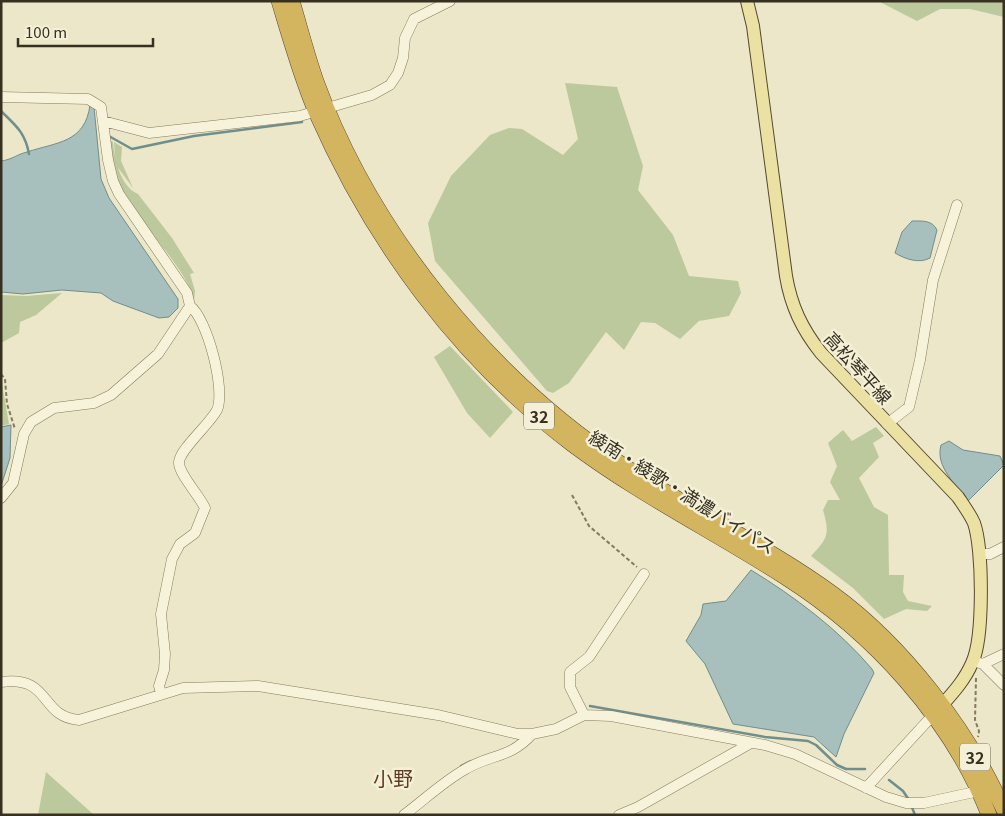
<svg xmlns="http://www.w3.org/2000/svg" width="1005" height="816" font-family="Georgia,'Noto Sans JP',serif">
<style>
.green{fill:#bcc99c}
.water{fill:#a8c0bd;stroke:#708e8b}
.lines{fill:none;stroke-linecap:round;stroke-linejoin:round}
.stream{stroke:#708e8b;stroke-width:2.5}
.minor-casing{stroke:#867a5e;stroke-width:11}
.major-casing{stroke:#544832;stroke-width:14}
.highway-casing{stroke:#544832;stroke-width:16}
.path{stroke:#867a5e;stroke-width:2;stroke-dasharray:4 2.5;stroke-linecap:butt}
.minor{stroke:#f7f3db;stroke-width:10}
.major{stroke:#ebe1a3;stroke-width:12}
.highway{stroke:#d3b560;stroke-width:15}
.labels{text-anchor:middle;dominant-baseline:central;stroke-width:5;stroke-linejoin:round;paint-order:stroke}
.shield{fill:#f3f0d7;stroke:#6f6a58;stroke-width:1}
.shield-label{font-size:16px;font-weight:bold;fill:#373021}
.street-label{font-size:18px;fill:#373021;stroke:#f3f0d7}
.quarter-label{font-size:20px;fill:#613b23;stroke:#f3f0d7}
</style>
<rect width="100%" height="100%" fill="#ebe7c8"/>
<path class="green" d="M 878,1 L 1004,1 L 1004,17 L 970,9 L 940,9 L 917,21 Z
M 565,83 L 617,87 L 643,166 L 638,190 L 673,235 L 689,276 L 738,281 L 741,293 L 729,316 L 699,321 L 680,339 L 655,323 L 641,322 L 624,350 L 606,332 L 569,383 L 553,393 L 547,391 L 435,261 L 428,223 L 451,176 L 490,135 L 509,128 L 522,129 L 563,155 L 578,139 Z
M 109,139 L 113,142 C 115,160 120,186 138,194 L 172,238 L 194,273 L 190,274 L 195,291 L 194,301 C 188,270 141,225 124,195 C 114,177 112,158 109,139 Z
M 114,142 L 122,147 L 121,161 L 133,188 L 116,165 Z
M 62,293 L 36,315 L 20,322 L 19,333 L 1,343 L 1,295 L 26,296 Z
M 450,346 L 513,412 L 490,438 L 467,413 L 434,357 Z
M 1,378 L 9,424 L 1,426 Z
M 876,427 L 884,436 L 873,443 L 879,457 L 859,478 L 874,507 L 888,515 L 889,575 L 904,575 L 903,592 L 908,601 L 932,606 L 927,611 L 906,609 L 884,619 L 853,588 L 811,556 C 828,538 830,534 823,510 L 828,500 L 840,500 L 830,482 L 837,466 L 828,443 L 843,430 L 852,441 Z
M 46,772 L 93,814 L 38,815 Z"/>
<path class="water" d="M 90,105 L 94,107 L 101,179 L 109,198 L 178,299 L 178,308 L 169,317 L 159,318 L 113,301 L 101,293 L 62,290 L 23,294 L 1,292 L 1,161 C 11,160 18,154 27,152 C 57,142 85,143 90,105 Z
M 912,221 C 923,221 932,220 937,230 L 930,258 C 919,264 905,259 895,253 L 902,232 Z
M 11,425 L 10,458 L 1,486 L 1,427 Z
M 949,441 L 963,450 L 1000,456 L 1004,465 L 968,501 C 956,484 935,467 941,445 Z
M 751,570 C 795,597 838,629 872,669 L 874,673 L 844,734 L 836,757 L 814,737 L 733,724 L 705,664 L 686,641 L 701,615 L 703,604 L 726,601 Z"/>
<g class="lines">
<path class="stream" d="M 1,111 C 16,126 25,132 29,154
M 107,135 L 132,149 L 194,136 L 302,122
M 590,706 L 765,737 L 808,741 L 816,745 L 837,765 L 846,769 L 865,769
M 461,766 L 471,761
M 889,780 L 903,791 L 909,800
M 911,805 L 915,815"/>
<g class="minor-casing">
<path id="minor" d="M 1,97 L 88,99 L 101,107 L 108,160 L 113,181 L 119,194 L 187,293 L 190,306 L 158,354 L 111,395 L 94,403 L 54,408 L 31,422 L 24,434 L 13,483 L 1,498
M 103,121 L 149,133 L 300,116 L 372,95 L 390,85 L 398,73 L 403,58 L 405,38 L 414,19 L 450,1
M 887,424 L 909,407 L 920,360 L 933,280 L 957,205
M 980,554 L 990,554 L 1004,547
M 973,661 L 983,664 L 1004,654
M 983,664 L 1004,685
M 1,682 C 52,675 39,717 79,720 L 183,688 L 258,686 L 438,715 L 518,734 L 532,734 L 556,729 L 584,715 L 611,716 L 765,745 L 795,754 L 886,797 L 906,803 L 924,803 L 979,791
M 161,693 L 159,686 L 164,670 L 165,654 L 161,614 L 172,559 L 180,544 L 195,533 L 205,508 C 199,495 178,473 179,462 C 180,449 209,425 217,410 C 226,390 207,318 190,306
M 584,715 L 570,687 L 570,672 L 589,657 L 644,574
M 866,788 L 933,715
M 404,815 C 424,800 443,782 464,770 C 489,754 510,759 532,734
M 619,815 L 638,807 L 751,743"/>
</g>
<g class="major-casing">
<path id="major" d="M 747,1 L 753,26 L 786,276 C 791,306 802,329 821,353 L 958,497 C 964,506 970,514 974,523 C 983,549 984,638 972,663 C 964,682 950,696 936,712"/>
</g>
<g class="highway-casing">
<path id="highway" d="M 279,1 C 290,38 301,77 316,112 C 373,242 459,359 572,444 C 640,495 715,532 785,577 C 873,633 951,718 989,815
M 292,1 C 300,28 307,55 316,81 C 372,234 489,377 624,466 C 692,511 767,546 833,594 C 903,645 969,731 1004,810"/>
</g>
<path class="path" d="M 1,374 L 5,379 L 7,404 L 15,429
M 572,495 L 589,526 L 637,567
M 976,678 L 975,720 L 979,731 L 978,737"/>
<use href="#minor" class="minor"/>
<use href="#major" class="major"/>
<use href="#highway" class="highway"/>
</g>
<g class="labels">
<g class="shield">
<rect x="524" y="402.5" width="30" height="27" rx="4"/>
<rect x="960" y="743.5" width="30" height="27" rx="4"/>
</g>
<g class="shield-label">
<text x="539" y="416">32</text>
<text x="975" y="757">32</text>
</g>
<g class="street-label">
<text transform="translate(859 367) rotate(48)">高松琴平線</text>
<text transform="translate(683 491) rotate(32)">綾南・綾歌・満濃バイパス</text>
</g>
<g class="quarter-label">
<text x="393" y="777">小野</text>
</g>
</g>
<rect width="1005" height="816" fill="none" stroke="#373021" stroke-width="5"/>
<path d="M18 38v8h135v-8" fill="none" stroke="#373021" stroke-width="2.5"/>
<text x="25" y="38" font-size="15" fill="#373021" stroke="#f3f0d7" stroke-width="4" paint-order="stroke">100 m</text>
</svg>
